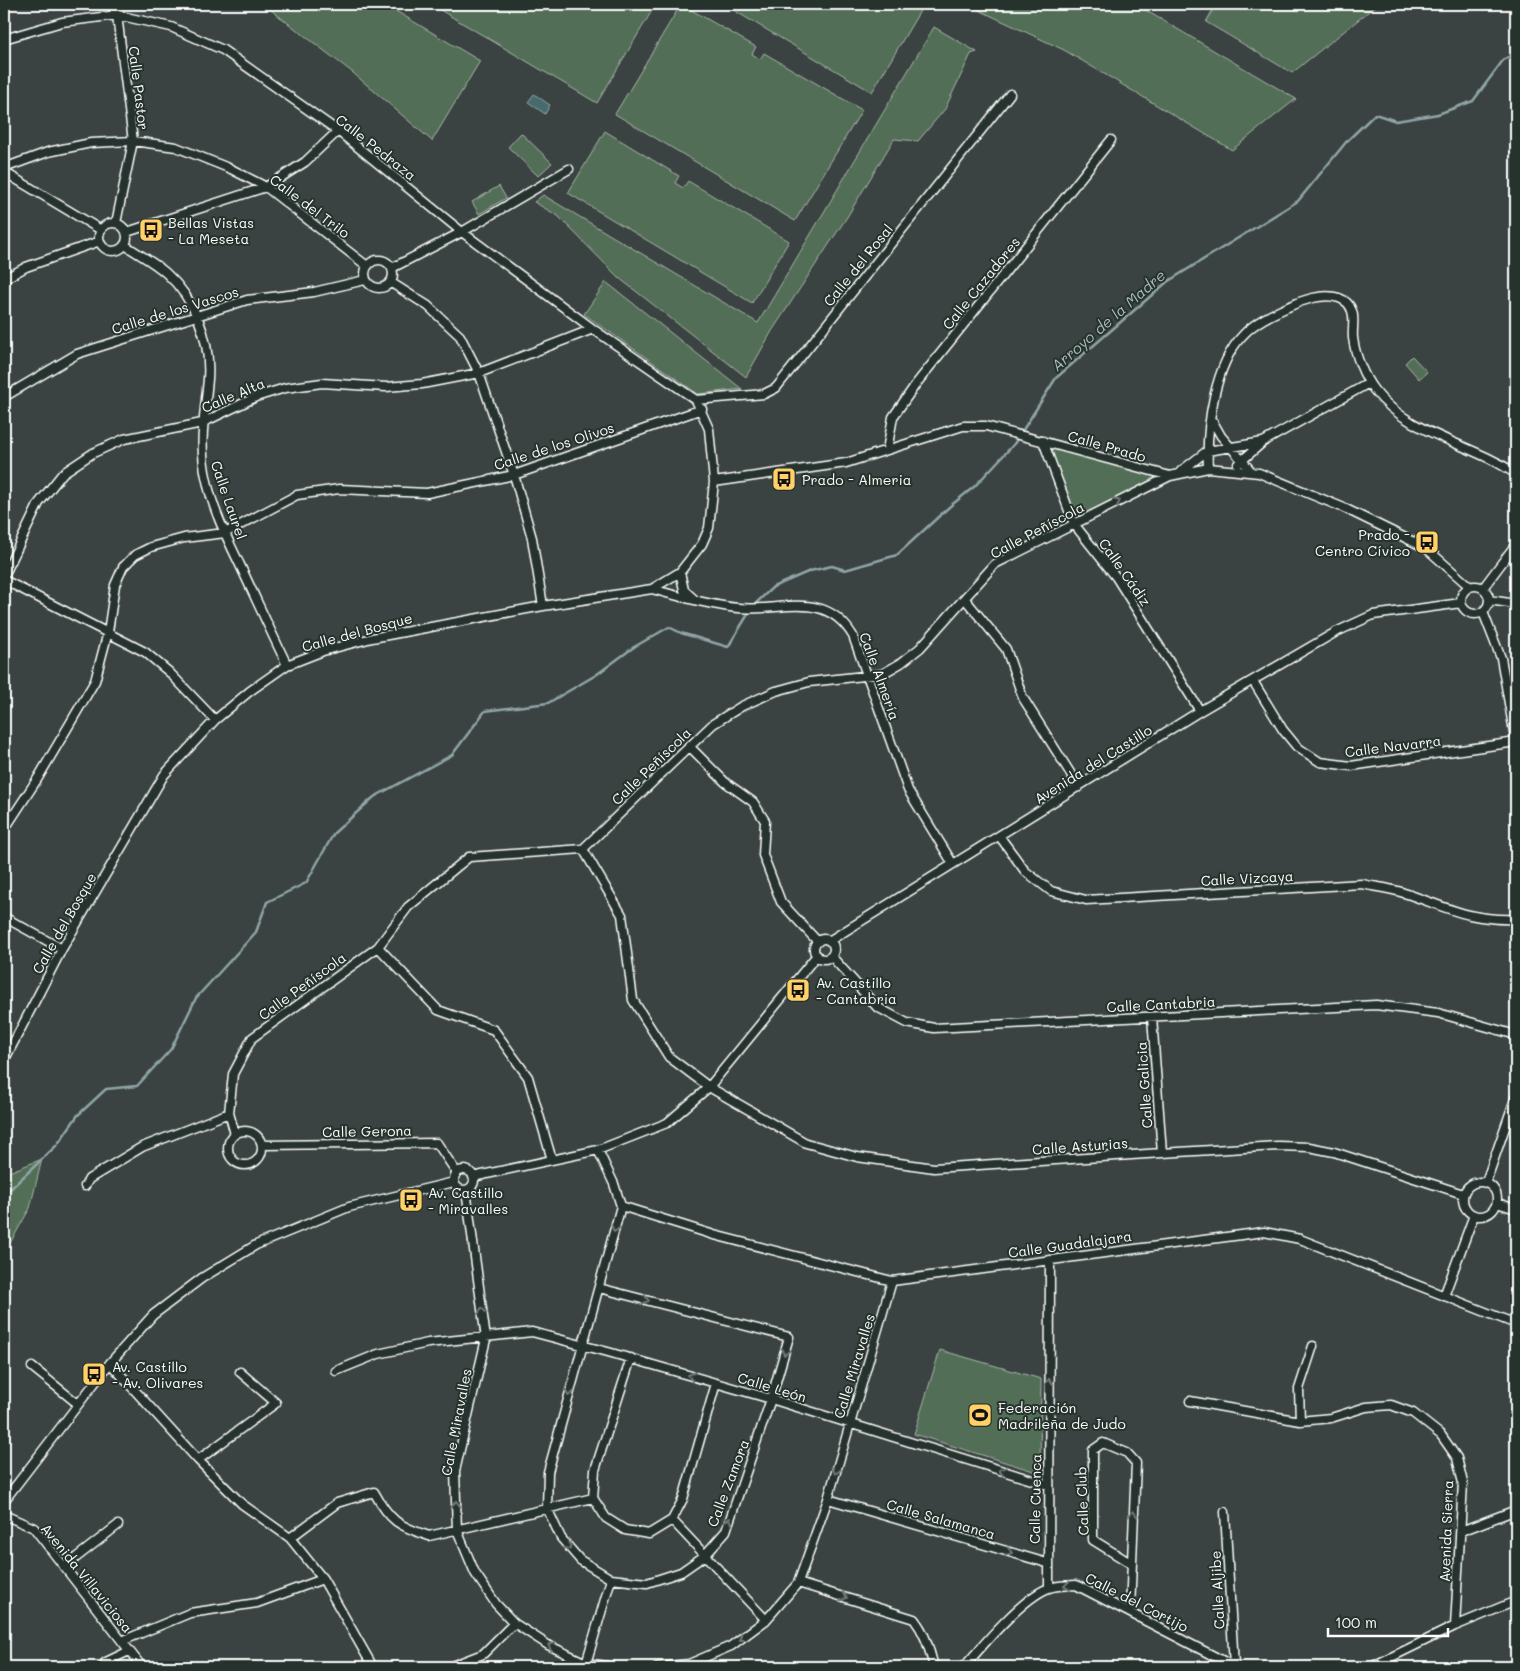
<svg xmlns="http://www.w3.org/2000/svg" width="1520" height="1671" font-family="Mali,sans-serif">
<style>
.green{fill:#526e56;stroke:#a8b6aa}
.water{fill:#476a6d;stroke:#91a6a7}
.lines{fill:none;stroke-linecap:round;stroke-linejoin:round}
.stream{stroke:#91a6a7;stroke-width:2.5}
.street-casing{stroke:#fff;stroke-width:11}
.street{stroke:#26332d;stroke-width:8}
.oneway{stroke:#727a76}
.labels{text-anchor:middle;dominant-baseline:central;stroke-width:4;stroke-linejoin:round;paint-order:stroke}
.street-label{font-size:14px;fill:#fff;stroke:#26332d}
.poi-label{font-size:14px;fill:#fff;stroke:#26332d;text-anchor:start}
.water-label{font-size:15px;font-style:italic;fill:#acbcbd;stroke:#26332d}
</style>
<rect width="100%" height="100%" fill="#3a4242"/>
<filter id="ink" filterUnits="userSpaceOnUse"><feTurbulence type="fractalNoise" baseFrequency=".02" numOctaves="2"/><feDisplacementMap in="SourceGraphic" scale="10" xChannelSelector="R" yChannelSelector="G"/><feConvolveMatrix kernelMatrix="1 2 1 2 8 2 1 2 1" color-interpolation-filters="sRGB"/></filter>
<g filter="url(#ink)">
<path class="green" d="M 263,4 L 384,4 L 480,61 L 432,141 L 352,72 Z
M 430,4 L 656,4 L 597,103 Z
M 681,4 L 756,47 L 752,54 L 760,59 L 764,53 L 862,110 L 795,221 L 615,114 Z
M 723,4 L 924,4 L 872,92 Z
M 966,4 L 1135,4 L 1296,99 L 1232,150 L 1064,50 Z
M 1216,4 L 1378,4 L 1292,73 L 1206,22 Z
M 934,27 L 977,52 L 971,54 L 945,109 L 918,141 L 894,139 L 847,217 L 772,331 L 746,377 L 619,278 L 558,216 L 534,202 L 543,195 L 758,323 Z
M 605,131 L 679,176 L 675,183 L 683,188 L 688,181 L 789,241 L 752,303 L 568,193 Z
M 521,133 L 552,163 L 538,176 L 508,147 Z
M 499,186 L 506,198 L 479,214 L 472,202 Z
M 606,282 L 742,389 L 698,394 L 584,314 Z
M 1412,356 L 1427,372 L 1419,379 L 1405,363 Z
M 1043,441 L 1170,476 L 1074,524 Z
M 42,1159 L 30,1208 L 4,1254 L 4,1174 Z
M 940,1350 L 1041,1379 L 1040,1473 L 914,1434 Z"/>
<path class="water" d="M 534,94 L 550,105 L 545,114 L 528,102 Z"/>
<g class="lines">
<path class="stream" d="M 753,606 L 773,587 L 810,571 L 832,566 L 845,570 L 897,555 L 949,507 L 975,486 L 1014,444 L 1056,378 L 1167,282 L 1298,201 L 1347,141 L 1375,114 L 1396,121 L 1438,114 L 1473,101 L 1504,59 L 1516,53
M 4,1195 L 57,1145 L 78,1115 L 106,1089 L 137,1086 L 171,1049 L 196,998 L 256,932 L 267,902 L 306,883 L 334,833 L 374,797 L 452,755 L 485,711 L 548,703 L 596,675 L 634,647 L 669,627 L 681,633 L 728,647 L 750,611"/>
<g class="street-casing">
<path id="street" d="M 111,4 L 117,15 L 133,141 L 116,223
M 4,39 L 62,22 L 117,15 L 171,27 L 223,50 L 338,131 L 462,232 L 593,329 L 696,400 L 709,429 L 714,482 L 709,528 L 702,544 L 680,572 L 652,589 L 543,606 L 372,638 L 323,651 L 287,665 L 250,691 L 215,720 L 164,775 L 62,949 L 4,1061
M 4,168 L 48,152 L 91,143 L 133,141 L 176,147 L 231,169 L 266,187 L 367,266
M 4,172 L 101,230
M99 237a14 14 0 1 1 28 0a14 14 0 1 1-28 0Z
M 127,232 L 266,187 L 305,162 L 338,131
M 125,245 C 138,254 154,262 166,273 C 195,299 211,340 208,379 C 205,414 198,445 207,481 C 213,510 227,538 240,565 C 256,599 271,632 287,665
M365 274a14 14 0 1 1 28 0a14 14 0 1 1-28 0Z
M 392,268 L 462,232 L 569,169
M 4,279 L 26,267 L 100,241
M 390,282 L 428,306 L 460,336 L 479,373 L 514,475 L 532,538 L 543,606
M 4,397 L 77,354 L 247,300 L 314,292 L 365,280
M 696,400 L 764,394 L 776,388 L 1010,94
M 1213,422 L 1221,436 L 1252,472
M 1043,441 L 1074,524 L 1116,577 L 1200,711
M 887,450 L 893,417 L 916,384 L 1111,140
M 1238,464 L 1263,442
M 1208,468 C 1206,428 1214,365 1243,335 C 1255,322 1272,314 1288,307 C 1302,300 1323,293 1339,298 C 1345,300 1350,305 1352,311 C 1355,319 1352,329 1353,338 C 1355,355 1364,377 1374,390 C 1410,436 1470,442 1516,474
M 1181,471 L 1207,451 L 1263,442 L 1369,383
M 714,482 L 846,463 L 963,426 L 986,426 L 1170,476 L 1208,468 L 1259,473 L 1344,508 L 1426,548 L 1470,587
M 680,572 L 684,590 L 695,600
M 4,576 L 39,503 L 63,473 L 93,453 L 124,439 L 202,423 L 256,397 L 285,388 L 322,383 L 386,387 L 422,384 L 479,373 L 593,329
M 4,580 L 145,652 L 169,672 L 215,720
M1461 600a14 14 0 1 1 28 0a14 14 0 1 1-28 0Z
M 1483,588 L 1516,544
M 652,589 C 680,597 709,605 738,608 C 782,612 825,589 853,636 L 908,790 L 953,864
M 965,599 L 1006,649 L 1023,698 L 1079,787
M 1489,600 L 1516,604
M 1483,612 L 1501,658 L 1516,743
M 1253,681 L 1283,730 L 1297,747 L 1320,762 L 1351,766 L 1516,742
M 689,746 L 725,782 L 753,802 L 765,821 L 763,855 L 781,902 L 818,942
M 4,830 L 38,778 L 95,681 L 108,632 L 115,585 L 123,567 L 135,555 L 151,547 L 184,538 L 225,533 L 297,495 L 339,489 L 427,493 L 514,475 L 702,409
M 1000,837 L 1025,871 L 1051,891 L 1086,900 L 1362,884 C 1375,887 1390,888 1404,893 C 1447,907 1469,921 1516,919
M 583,849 L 622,915 L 633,1000 L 669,1057 L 709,1087 L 806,1143 L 857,1157 L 934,1168 L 1162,1153 L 1278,1146 L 1309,1147 L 1334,1152 L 1463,1194
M 4,917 L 62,949
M814 949a10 10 0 1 1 20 0a10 10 0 1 1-20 0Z
M 829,941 L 1200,711 L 1336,632 L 1373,615 L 1461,603
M 378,947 L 438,1010 L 494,1030 L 528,1077 L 552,1160
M 831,956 L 877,1007 L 907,1023 L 934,1028 L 1376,1005 L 1438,1013 L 1516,1035
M 1152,1017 L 1162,1153
M228 1148a17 17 0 1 1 34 0a17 17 0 1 1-34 0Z
M 235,1134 L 229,1113 L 233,1074 L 252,1038 L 378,947 L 408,907 L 469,857 L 583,849 L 713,724 L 742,706 L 776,691 L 809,682 L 882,674 L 901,663 L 920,648 L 995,564 L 1170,476
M 262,1145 L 437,1143 L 457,1173
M 598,1150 L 614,1184 L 621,1206 L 548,1472 L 547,1508 L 561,1538 L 580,1560 L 611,1579 L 647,1583 L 681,1572 L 704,1556 L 726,1531 L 771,1399 L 789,1337 L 599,1288
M454 1180a10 10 0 1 1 20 0a10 10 0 1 1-20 0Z
M 473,1177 L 598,1150 L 667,1123 L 709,1087 L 817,955
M1463 1199a17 17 0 1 1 34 0a17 17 0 1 1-34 0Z
M 1486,1182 L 1516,1096
M 85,1186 L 89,1179 L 142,1147 L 229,1113
M 466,1190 L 486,1339 L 455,1471 L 457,1530 L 475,1573 L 496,1604 L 514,1623 L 548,1645 L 586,1663 L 614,1667
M 1497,1203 L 1516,1209
M 621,1206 L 714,1235 L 892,1281 L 1264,1232 L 1300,1239 L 1516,1324
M 1444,1296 L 1474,1215
M 631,1358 L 595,1470 L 593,1498 L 606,1518 L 625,1530 L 649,1534 L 672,1520 L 683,1499 L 716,1383
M 110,1363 L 198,1460 L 242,1504 L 290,1538 L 323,1579 L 373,1667
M 32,1367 L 78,1404
M 336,1371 L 378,1354 L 428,1343 L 532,1332 L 608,1352 L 771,1399 L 1048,1485
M 1190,1401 L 1300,1421 L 1331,1418 L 1366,1407 L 1391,1405 L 1413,1413 L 1441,1435 L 1457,1458 L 1463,1483 L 1455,1626
M 1300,1421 L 1299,1389 L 1313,1346
M 198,1460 L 276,1403 L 240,1372
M 828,1499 L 1047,1563
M 4,1501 L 110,1363 L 153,1315 L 202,1278 L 256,1245 L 349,1207 L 454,1182
M 1225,1512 L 1234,1666
M 4,1515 L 34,1528 L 142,1667
M 672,1520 L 766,1620
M 1461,1531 L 1516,1510
M 290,1538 L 337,1503 L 374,1492 C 390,1521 398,1526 429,1536 L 593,1498
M 64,1567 L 118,1525
M 798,1583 L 914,1619 C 926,1634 929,1649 934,1667
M 1049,1588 L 1050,1260
M 1130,1611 L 1136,1463 L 1127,1453 L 1103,1443 L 1093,1450 L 1093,1540 L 1130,1563
M 122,1641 L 190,1613 L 257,1603 L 323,1579
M 101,1667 L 106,1662 L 129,1651
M 449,1667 L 483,1654 L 514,1623
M 585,1667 L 611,1579
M 657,1667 L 689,1664 L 731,1646 L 766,1620 L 798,1583 L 828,1499 L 892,1281
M 964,1667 C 982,1646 1023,1597 1049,1588 C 1057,1585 1067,1586 1076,1585 L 1235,1667
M 1371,1667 L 1455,1626 L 1516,1601"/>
</g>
<use href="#street" class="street"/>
</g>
<defs><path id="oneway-chevron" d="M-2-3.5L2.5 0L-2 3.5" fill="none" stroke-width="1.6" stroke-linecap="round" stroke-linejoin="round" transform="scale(1.25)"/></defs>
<g class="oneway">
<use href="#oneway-chevron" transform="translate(1117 502) rotate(-27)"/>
<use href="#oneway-chevron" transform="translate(615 1229) rotate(105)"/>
<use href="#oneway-chevron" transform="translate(646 1300) rotate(15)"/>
<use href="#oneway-chevron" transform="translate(482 1311) rotate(-98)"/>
<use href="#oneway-chevron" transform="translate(785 1352) rotate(106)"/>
<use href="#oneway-chevron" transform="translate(691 1376) rotate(-164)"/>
<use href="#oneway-chevron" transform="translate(1049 1382) rotate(-90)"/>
<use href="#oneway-chevron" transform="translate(569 1393) rotate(105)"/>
<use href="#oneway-chevron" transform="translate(836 1471) rotate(106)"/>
<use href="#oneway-chevron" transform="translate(1002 1471) rotate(-163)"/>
<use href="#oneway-chevron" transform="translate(456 1504) rotate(-92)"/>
<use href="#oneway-chevron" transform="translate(1133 1514) rotate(-87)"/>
<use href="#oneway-chevron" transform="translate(729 1521) rotate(-71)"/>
<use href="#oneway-chevron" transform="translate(568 1547) rotate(48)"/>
<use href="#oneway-chevron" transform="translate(1009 1552) rotate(16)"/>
<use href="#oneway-chevron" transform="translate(1067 1586) rotate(173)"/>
<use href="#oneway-chevron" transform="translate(844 1597) rotate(17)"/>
<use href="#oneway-chevron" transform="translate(742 1638) rotate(143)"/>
<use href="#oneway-chevron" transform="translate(551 1646) rotate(-152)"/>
</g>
</g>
<defs>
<g id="bus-square" transform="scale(1.25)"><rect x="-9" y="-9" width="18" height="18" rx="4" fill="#ffd166" stroke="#26332d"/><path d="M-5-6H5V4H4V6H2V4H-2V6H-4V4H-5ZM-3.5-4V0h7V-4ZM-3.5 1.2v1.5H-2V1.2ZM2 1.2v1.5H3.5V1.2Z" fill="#111"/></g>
<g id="stadium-square" transform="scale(1.25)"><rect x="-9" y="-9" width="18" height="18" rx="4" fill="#ffd166" stroke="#26332d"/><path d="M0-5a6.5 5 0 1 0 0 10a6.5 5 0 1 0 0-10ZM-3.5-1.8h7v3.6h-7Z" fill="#111"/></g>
</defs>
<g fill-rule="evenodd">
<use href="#bus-square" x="151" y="230"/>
<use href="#bus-square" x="784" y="479"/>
<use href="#bus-square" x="1427" y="542"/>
<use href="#bus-square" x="798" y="990"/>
<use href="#bus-square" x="411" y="1200"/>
<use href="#bus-square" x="94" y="1374"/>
<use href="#stadium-square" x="980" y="1415"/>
</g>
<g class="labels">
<g class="street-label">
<text transform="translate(139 88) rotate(83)">Calle Pastor</text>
<text transform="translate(376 147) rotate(38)">Calle Pedraza</text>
<text transform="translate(310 206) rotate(37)">Calle del Trilo</text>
<text transform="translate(858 265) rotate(-51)">Calle del Rosal</text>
<text transform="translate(981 283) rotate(-51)">Calle Cazadores</text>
<text transform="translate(175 310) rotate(-17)">Calle de los Vascos</text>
<text transform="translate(233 395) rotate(-23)">Calle Alta</text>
<text transform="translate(554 446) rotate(-18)">Calle de los Olivos</text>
<text transform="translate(1107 446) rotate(16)">Calle Prado</text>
<text transform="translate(229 500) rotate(71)">Calle Laurel</text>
<text transform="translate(1037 530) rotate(-28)">Calle Peñíscola</text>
<text transform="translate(1125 572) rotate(55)">Calle Cádiz</text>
<text transform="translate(357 632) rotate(-15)">Calle del Bosque</text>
<text transform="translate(880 676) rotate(70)">Calle Almería</text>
<text transform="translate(1393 746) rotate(-7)">Calle Navarra</text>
<text transform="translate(1093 764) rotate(-32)">Avenida del Castillo</text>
<text transform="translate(651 766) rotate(-44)">Calle Peñíscola</text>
<text transform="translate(1247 878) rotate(-3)">Calle Vizcaya</text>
<text transform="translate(64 923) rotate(-60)">Calle del Bosque</text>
<text transform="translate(302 986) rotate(-36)">Calle Peñíscola</text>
<text transform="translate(1161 1004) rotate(-3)">Calle Cantabria</text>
<text transform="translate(1144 1085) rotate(-94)">Calle Galicia</text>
<text transform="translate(367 1131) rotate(-1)">Calle Gerona</text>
<text transform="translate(1080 1146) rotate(-4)">Calle Asturias</text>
<text transform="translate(1070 1244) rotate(-8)">Calle Guadalajara</text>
<text transform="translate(854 1366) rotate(-73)">Calle Miravalles</text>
<text transform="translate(772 1387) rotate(17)">Calle León</text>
<text transform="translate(456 1422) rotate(-79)">Calle Miravalles</text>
<text transform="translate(728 1483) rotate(-69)">Calle Zamora</text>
<text transform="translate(1035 1499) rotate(-89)">Calle Cuenca</text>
<text transform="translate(1082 1501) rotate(-92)">Calle Club</text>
<text transform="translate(941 1519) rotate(16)">Calle Salamanca</text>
<text transform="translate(1446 1531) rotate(-88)">Avenida Sierra</text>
<text transform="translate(87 1578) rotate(51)">Avenida Villaviciosa</text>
<text transform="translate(1217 1590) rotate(-93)">Calle Aljibe</text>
<text transform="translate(1137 1602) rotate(27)">Calle del Cortijo</text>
</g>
<g class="poi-label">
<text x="168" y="222">Bellas Vistas<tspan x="168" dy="16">- La Meseta</tspan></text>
<text x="802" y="479">Prado - Almeria</text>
<text x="1410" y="534" text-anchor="end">Prado -<tspan x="1410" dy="16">Centro Cívico</tspan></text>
<text x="816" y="982">Av. Castillo<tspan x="816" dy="16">- Cantabria</tspan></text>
<text x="428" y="1192">Av. Castillo<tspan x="428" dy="16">- Miravalles</tspan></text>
<text x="112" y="1366">Av. Castillo<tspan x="112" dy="16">- Av. Olivares</tspan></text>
<text x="998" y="1407">Federación<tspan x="998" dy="16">Madrileña de Judo</tspan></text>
</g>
<g class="water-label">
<text transform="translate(1108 320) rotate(-41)">Arroyo de la Madre</text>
</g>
</g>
<rect width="1520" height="1671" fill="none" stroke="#26332d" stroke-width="20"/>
<rect x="10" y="10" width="1500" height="1651" fill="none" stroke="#fff" stroke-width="2" filter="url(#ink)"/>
<path d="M1328 1628v8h120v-8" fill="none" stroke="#ffffff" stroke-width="2.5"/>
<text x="1335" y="1628" font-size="15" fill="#ffffff" stroke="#26332d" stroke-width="4" paint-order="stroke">100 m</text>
</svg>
